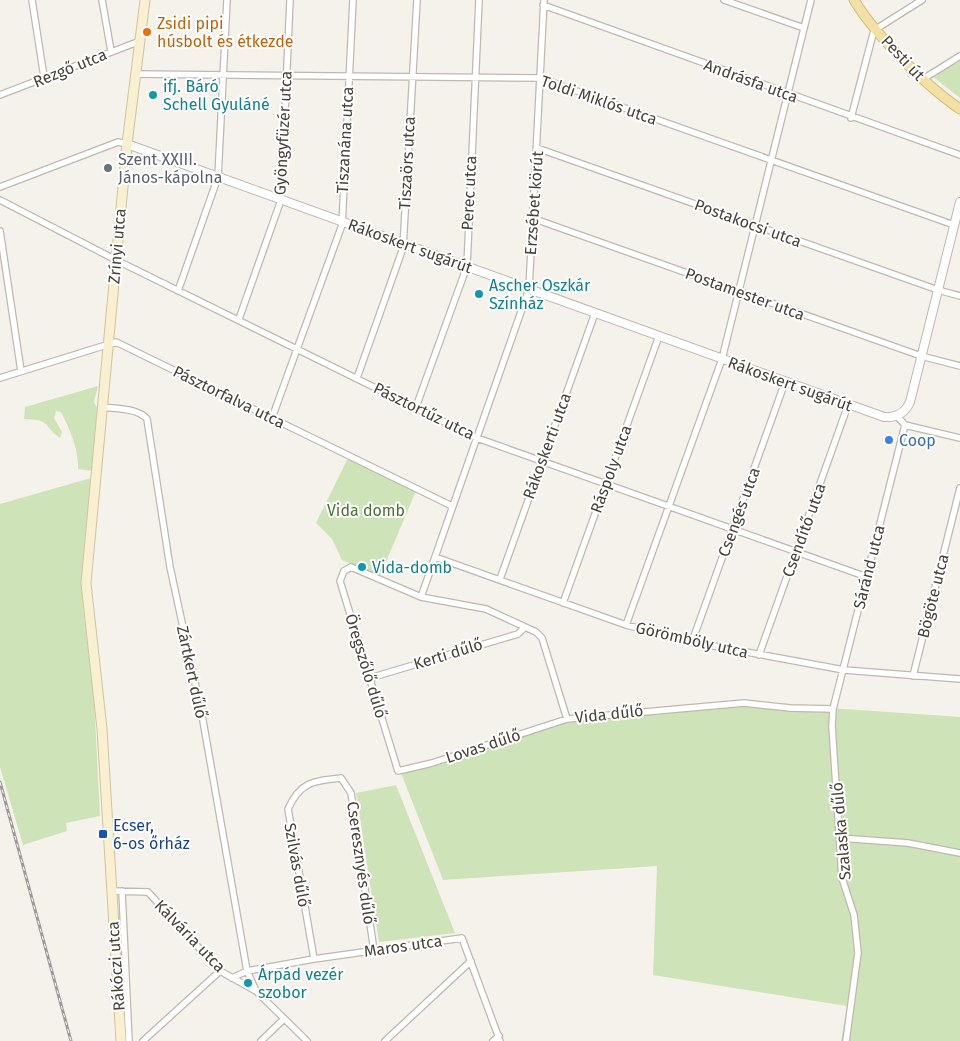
<svg xmlns="http://www.w3.org/2000/svg" width="960" height="1041" font-family="'Fira Sans',sans-serif">
<style>
.green{fill:#cfe3b9}
.lines{fill:none;stroke-linecap:round;stroke-linejoin:round}
.minor-casing{stroke:#beb9af;stroke-width:8}
.tertiary-casing{stroke:#beb9af;stroke-width:10}
.secondary-casing{stroke:#cec4a1;stroke-width:11}
.primary-casing{stroke:#d6bd77;stroke-width:11}
.minor{stroke:#fff;stroke-width:5.5}
.tertiary{stroke:#fff;stroke-width:8}
.secondary{stroke:#f9f0d1;stroke-width:9}
.primary{stroke:#f3e0a5;stroke-width:9}
.rail-casing{stroke:#999;stroke-width:3}
.rail{stroke:#fff;stroke-width:1;stroke-dasharray:4;stroke-linecap:butt}
.food-dot{fill:#e8710a;stroke:#fff;stroke-width:2}
.culture-dot{fill:#0f9aa8;stroke:#fff;stroke-width:2}
.worship-dot{fill:#6b7280;stroke:#fff;stroke-width:2}
.shop-dot{fill:#3f7fe0;stroke:#fff;stroke-width:2}
.transit-dot{fill:#1a4fb4;stroke:#fff;stroke-width:2}
.labels{text-anchor:middle;dominant-baseline:central;stroke-width:4;stroke-linejoin:round;paint-order:stroke}
.food-label{font-size:16px;fill:#c56008;stroke:#fff;text-anchor:start}
.street-label{font-size:16px;fill:#47433a;stroke:#fff}
.culture-label{font-size:16px;fill:#0d838f;stroke:#fff;text-anchor:start}
.worship-label{font-size:16px;fill:#5b616d;stroke:#fff;text-anchor:start}
.shop-label{font-size:16px;fill:#366cbe;stroke:#fff;text-anchor:start}
.park-label{font-size:16px;fill:#497333;stroke:#fff}
.transit-label{font-size:16px;fill:#164399;stroke:#fff;text-anchor:start}
</style>
<rect width="100%" height="100%" fill="#f4f2eb"/>
<path class="green" d="M 960,59 L 960,98 L 932,76 Z
M 98,386 L 94,402 L 97,408 L 92,471 L 78,469 C 79,451 70,429 61,412 L 56,411 L 54,418 L 62,432 L 60,438 C 42,425 52,420 24,419 L 25,407 Z
M 348,458 L 416,491 L 380,576 L 342,560 L 332,539 L 316,523 Z
M 91,478 L 82,570 L 83,607 L 94,698 L 100,816 L 66,823 L 67,831 L 23,845 L 0,767 L 0,504 Z
M 745,706 L 830,712 L 830,708 L 960,717 L 960,1041 L 841,1041 L 847,1006 L 653,975 L 657,866 L 443,880 L 401,773 L 563,722 Z
M 396,785 L 455,933 L 379,942 L 356,793 Z"/>
<g class="lines">
<g class="minor-casing">
<path id="minor" d="M 32,0 L 44,77
M 102,0 L 111,51
M 724,0 L 804,28
M 543,5 L 960,155
M 135,74 L 540,78 L 954,225
M 923,79 L 960,56
M 0,95 L 140,41
M 851,118 L 873,34 L 876,29 L 922,0
M 537,148 L 938,290 L 960,296
M 0,187 L 118,142 L 127,144
M 0,200 L 116,260 L 477,438 L 867,577
M 532,218 L 921,356 L 960,366
M 0,231 L 21,371
M 178,291 L 218,177 L 227,0
M 239,319 L 281,200 L 290,0
M 0,378 L 116,342 L 452,506
M 357,378 L 403,248 L 417,0
M 102,407 C 116,409 138,408 147,419 L 170,567 L 202,715 L 247,971 L 256,991
M 416,407 L 467,266 L 479,0
M 897,416 L 905,425 L 960,438
M 272,418 L 342,225 L 353,0
M 435,557 L 626,625 L 692,642 L 844,670 L 960,679
M 500,579 L 595,313
M 421,597 L 529,289 L 544,0
M 563,603 L 659,336
M 626,625 L 722,359 L 811,0
M 692,642 L 785,382
M 759,655 L 848,405
M 913,676 L 960,488
M 370,678 L 518,634 L 524,628
M 567,719 L 542,638 L 536,632 L 486,609 L 421,597 L 351,567 L 344,571 L 340,581 L 398,771 L 432,763 L 567,719 L 744,703 L 790,708 L 833,709
M 840,838 L 908,843 L 960,853
M 112,891 L 148,892 L 220,971 L 256,991 L 307,1041
M 122,891 L 129,1041
M 314,959 L 288,809 C 300,782 313,781 341,778 L 351,793 L 374,951
M 232,978 L 247,971 L 314,959 L 462,938 L 500,1041
M 143,1041 L 220,971
M 261,1041 L 284,1019
M 385,1041 L 471,961
M 493,1041 L 499,1036
M 846,1041 L 858,953 L 854,915 L 842,878 L 832,726 L 833,709 L 905,425"/>
</g>
<g class="tertiary-casing">
<path id="tertiary" d="M 127,144 L 884,417 C 897,418 905,413 910,402 L 960,202"/>
</g>
<g class="secondary-casing">
<path id="secondary" d="M 121,1041 L 102,729 L 86,583 L 127,144 L 145,0"/>
</g>
<g class="primary-casing">
<path id="primary" d="M 854,0 C 876,36 926,86 960,109"/>
</g>
<use href="#minor" class="minor"/>
<use href="#tertiary" class="tertiary"/>
<use href="#secondary" class="secondary"/>
<use href="#primary" class="primary"/>
<g class="rail-casing">
<path id="rail" d="M 0,782 L 71,1041"/>
</g>
<use href="#rail" class="rail"/>
</g>
<circle class="food-dot" cx="147" cy="32" r="5"/>
<g class="culture-dot">
<circle cx="153" cy="95" r="5"/>
<circle cx="479" cy="294" r="5"/>
<circle cx="362" cy="567" r="5"/>
<circle cx="248" cy="983" r="5"/>
</g>
<circle class="worship-dot" cx="108" cy="168" r="5"/>
<circle class="shop-dot" cx="889" cy="440" r="5"/>
<rect class="transit-dot" x="98" y="829" width="10" height="10" rx="2.5"/>
<g class="labels">
<g class="food-label">
<text x="157" y="23">Zsidi pipi<tspan x="157" dy="18">húsbolt és étkezde</tspan></text>
</g>
<g class="street-label">
<text transform="translate(903 58) rotate(47)">Pesti út</text>
<text transform="translate(70 68) rotate(-22)">Rezgő utca</text>
<text transform="translate(751 81) rotate(20)">Andrásfa utca</text>
<text transform="translate(599 100) rotate(19)">Toldi Miklós utca</text>
<text transform="translate(283 133) rotate(-87)">Gyöngyfüzér utca</text>
<text transform="translate(345 140) rotate(-87)">Tiszanána utca</text>
<text transform="translate(407 163) rotate(-87)">Tiszaörs utca</text>
<text transform="translate(469 193) rotate(-87)">Perec utca</text>
<text transform="translate(534 203) rotate(-86)">Erzsébet körút</text>
<text transform="translate(748 223) rotate(20)">Postakocsi utca</text>
<text transform="translate(117 246) rotate(-85)">Zrínyi utca</text>
<text transform="translate(410 246) rotate(20)">Rákoskert sugárút</text>
<text transform="translate(745 294) rotate(20)">Postamester utca</text>
<text transform="translate(790 384) rotate(20)">Rákoskert sugárút</text>
<text transform="translate(229 397) rotate(26)">Pásztorfalva utca</text>
<text transform="translate(424 411) rotate(26)">Pásztortűz utca</text>
<text transform="translate(547 446) rotate(-70)">Rákoskerti utca</text>
<text transform="translate(611 469) rotate(-70)">Ráspoly utca</text>
<text transform="translate(739 512) rotate(-70)">Csengés utca</text>
<text transform="translate(804 530) rotate(-70)">Csendítő utca</text>
<text transform="translate(869 567) rotate(-76)">Sáránd utca</text>
<text transform="translate(933 596) rotate(-76)">Bögöte utca</text>
<text transform="translate(692 640) rotate(13)">Görömböly utca</text>
<text transform="translate(448 654) rotate(-17)">Kerti dűlő</text>
<text transform="translate(366 666) rotate(73)">Öregszőlő dűlő</text>
<text transform="translate(192 672) rotate(78)">Zártkert dűlő</text>
<text transform="translate(609 714) rotate(-6)">Vida dűlő</text>
<text transform="translate(483 746) rotate(-18)">Lovas dűlő</text>
<text transform="translate(841 831) rotate(-95)">Szalaska dűlő</text>
<text transform="translate(361 863) rotate(82)">Cseresznyés dűlő</text>
<text transform="translate(297 865) rotate(80)">Szilvás dűlő</text>
<text transform="translate(190 936) rotate(46)">Kálvária utca</text>
<text transform="translate(403 946) rotate(-8)">Maros utca</text>
<text transform="translate(116 966) rotate(-94)">Rákóczi utca</text>
</g>
<g class="culture-label">
<text x="163" y="86">ifj. Báró<tspan x="163" dy="18">Schell Gyuláné</tspan></text>
<text x="489" y="285">Ascher Oszkár<tspan x="489" dy="18">Színház</tspan></text>
<text x="372" y="567">Vida-domb</text>
<text x="258" y="974">Árpád vezér<tspan x="258" dy="18">szobor</tspan></text>
</g>
<g class="worship-label">
<text x="118" y="159">Szent XXIII.<tspan x="118" dy="18">János-kápolna</tspan></text>
</g>
<g class="shop-label">
<text x="899" y="440">Coop</text>
</g>
<g class="park-label">
<text x="366" y="510">Vida domb</text>
</g>
<g class="transit-label">
<text x="113" y="825">Ecser,<tspan x="113" dy="18">6-os őrház</tspan></text>
</g>
</g>
</svg>
